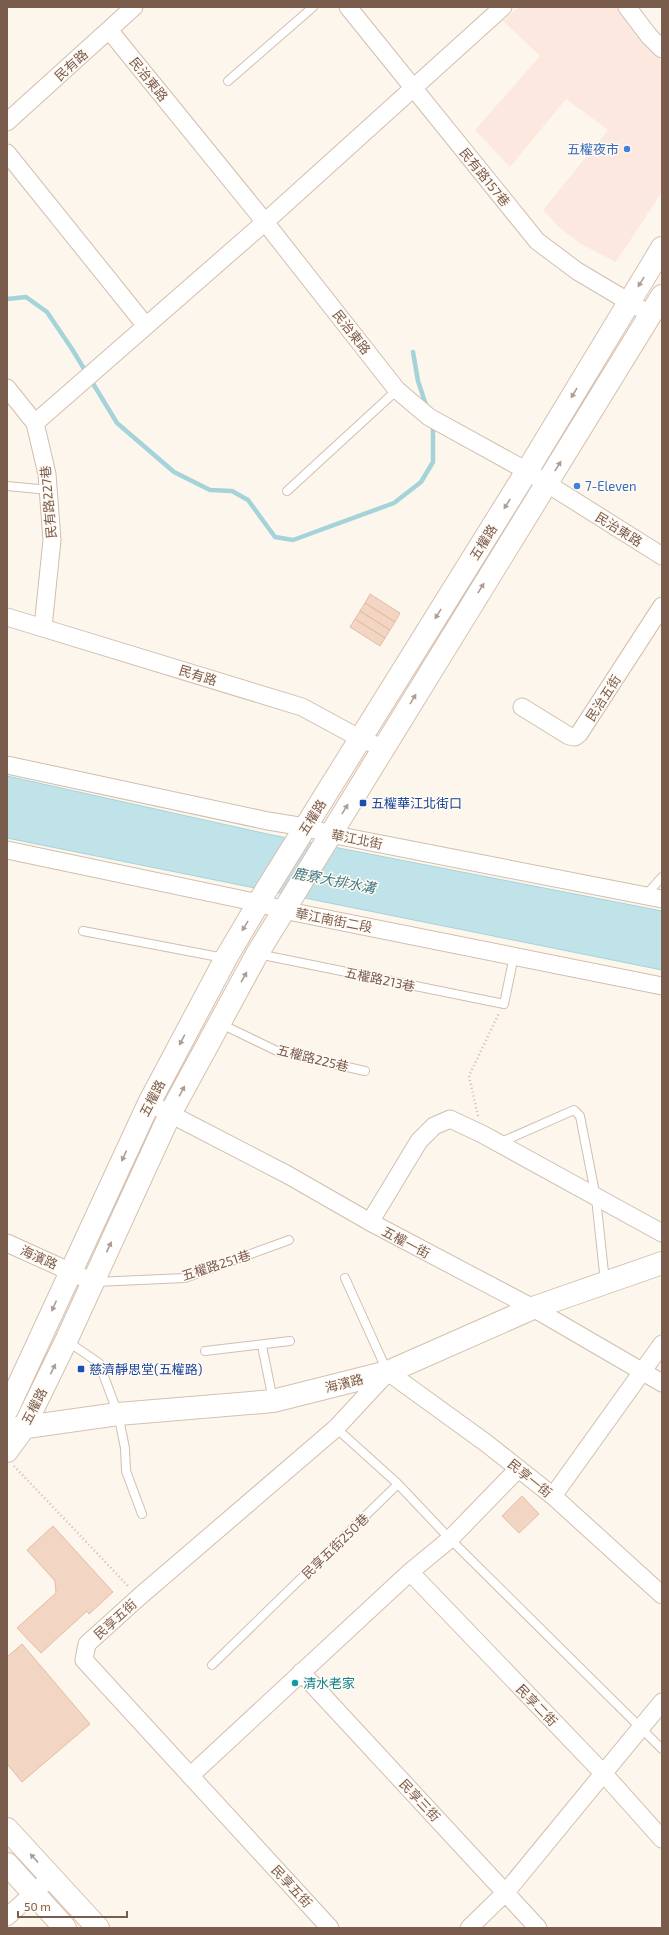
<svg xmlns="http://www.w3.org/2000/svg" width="669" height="1935" font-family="'Exo 2','Noto Sans TC',sans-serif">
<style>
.commercial{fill:#fde8e0}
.water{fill:#bfe3e8;stroke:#a5d3da}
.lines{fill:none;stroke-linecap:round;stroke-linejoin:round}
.stream{stroke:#a5d3da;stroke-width:4.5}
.building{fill:#f3d5c3;stroke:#e6bba3}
.lane-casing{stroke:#d1beb0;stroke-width:10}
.street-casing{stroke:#d1beb0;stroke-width:19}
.secondary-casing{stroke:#d6c0b0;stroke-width:24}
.path{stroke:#d9b8a5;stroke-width:2.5;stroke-dasharray:1 3;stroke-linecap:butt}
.lane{stroke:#fff;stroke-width:8}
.street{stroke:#fff;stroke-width:17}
.secondary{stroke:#fff;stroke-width:22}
.oneway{fill:#af9d94}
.shop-dot{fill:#3f7fe0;stroke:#fffaf3;stroke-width:1.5}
.transit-dot{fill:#1a4fb4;stroke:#fffaf3;stroke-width:1.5}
.culture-dot{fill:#0f9aa8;stroke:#fffaf3;stroke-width:1.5}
.labels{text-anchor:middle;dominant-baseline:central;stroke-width:3;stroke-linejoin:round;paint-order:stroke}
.street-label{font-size:13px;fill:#7a5c4d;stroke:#fffaf3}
.shop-label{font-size:13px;fill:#366cbe;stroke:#fffaf3;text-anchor:end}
.transit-label{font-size:13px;fill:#164399;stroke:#fffaf3;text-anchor:start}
.culture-label{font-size:13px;fill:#0d838f;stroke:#fffaf3;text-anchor:start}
.water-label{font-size:14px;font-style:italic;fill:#437c86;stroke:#fffaf3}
</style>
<rect width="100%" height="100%" fill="#fdf6ec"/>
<path class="commercial" d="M 519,7 L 617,7 L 638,36 L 662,62 L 662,192 L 616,262 L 581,244 L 560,228 L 543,210 L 608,130 L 566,99 L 510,167 L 475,130 L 540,56 L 503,21 Z"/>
<path class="water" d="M 7,776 L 272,835 L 662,911 L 662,970 L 7,838 Z"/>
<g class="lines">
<path class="stream" d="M 7,299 L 26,297 L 47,312 L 72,349 L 117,423 L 174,472 L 210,490 L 232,491 L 248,500 L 275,537 L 293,540 L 394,503 L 421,482 L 433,462 L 433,425
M 413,352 L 418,381 L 427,408"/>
</g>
<path class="building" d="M 370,594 L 400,613 L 395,622 L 365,603 Z
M 365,603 L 395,622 L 390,630 L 360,611 Z
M 360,611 L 390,630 L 385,638 L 355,619 Z
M 355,619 L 385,638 L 380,646 L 350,627 Z
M 522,1496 L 539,1514 L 519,1533 L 502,1516 Z
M 53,1526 L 113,1592 L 89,1614 L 87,1611 L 41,1653 L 17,1628 L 56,1593 L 55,1581 L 27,1550 Z
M 22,1644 L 90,1724 L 22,1782 L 7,1764 L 7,1657 Z"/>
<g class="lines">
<g class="lane-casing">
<path id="lane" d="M 228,81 L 313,7
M 7,486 L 49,490
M 287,491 L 397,390
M 645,896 L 662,877
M 83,931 L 224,958
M 258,954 L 504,1004 L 514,956
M 221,1024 L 277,1051 L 365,1071
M 499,1143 L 574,1110 L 580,1116 L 596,1198 L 605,1282
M 345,1278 L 387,1371
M 95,1282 L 185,1278 L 289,1240
M 67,1341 L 99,1363 L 118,1414 L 125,1448 L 126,1471 L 142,1514
M 262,1346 L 273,1400
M 205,1351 L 290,1341
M 336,1428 L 398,1484 L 450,1539 L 662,1749
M 212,1665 L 398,1484"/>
</g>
<g class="street-casing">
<path id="street" d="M 348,7 L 537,241 L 577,271 L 651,315
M 627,7 L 649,36 L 662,49
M 109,30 L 265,222 L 397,390 L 429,417 L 527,471 L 662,556
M 7,122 L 134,7
M 7,153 L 146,326
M 7,388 L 35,423 L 47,474 L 52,540 L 43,627
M 35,423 L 265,222 L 503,7
M 7,617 L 302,707 L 361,739 L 383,748
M 522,707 L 569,736 L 575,737 L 579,734 L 662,606
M 7,765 L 268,821 L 305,827 L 330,834 L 662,899
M 7,850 L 259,903 L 283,910 L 662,986
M 149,1103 L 288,1175 L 370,1222 L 533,1308 L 662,1383
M 370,1222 L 419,1141 L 434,1126 L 450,1119 L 482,1134 L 662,1233
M 7,1243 L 93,1282
M 553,1496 L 662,1344
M 410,1572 L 604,1774 L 662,1839
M 301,1672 L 538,1928
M 190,1776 L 410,1572 L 450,1539 L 518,1469
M 7,1917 L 51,1877
M 330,1928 L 84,1660 L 87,1644 L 139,1597 L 336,1428 L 388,1372 L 486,1443 L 553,1496 L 662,1595
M 469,1928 L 506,1892 L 662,1702"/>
</g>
<g class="secondary-casing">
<path id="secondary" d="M 7,1410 L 149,1103 L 226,958 L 265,892 L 527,471 L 662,248
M 12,1429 L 118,1414 L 273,1401 L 388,1372 L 533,1308 L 662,1263
M 7,1451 L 23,1429 L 66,1341 L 170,1114 L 257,954 L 662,296
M 7,1829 L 98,1928
M 7,1864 L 65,1928"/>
</g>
<path class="path" d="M 478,1116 L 469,1076 L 499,1013
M 14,1466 L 129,1587"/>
<use href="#lane" class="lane"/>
<use href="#street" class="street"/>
<use href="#secondary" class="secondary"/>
</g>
<defs><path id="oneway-solid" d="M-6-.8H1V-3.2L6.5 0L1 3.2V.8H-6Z"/></defs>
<g class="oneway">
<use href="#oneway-solid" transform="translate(641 282) rotate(122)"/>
<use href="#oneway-solid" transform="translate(574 393) rotate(121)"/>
<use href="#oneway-solid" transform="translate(558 466) rotate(-58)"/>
<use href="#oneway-solid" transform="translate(507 504) rotate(122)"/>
<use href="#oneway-solid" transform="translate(481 588) rotate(-58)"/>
<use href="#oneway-solid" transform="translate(438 614) rotate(122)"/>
<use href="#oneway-solid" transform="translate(413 699) rotate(-59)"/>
<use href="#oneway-solid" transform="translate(345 809) rotate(-58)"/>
<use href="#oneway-solid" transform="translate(245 926) rotate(121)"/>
<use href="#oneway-solid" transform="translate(244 977) rotate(-61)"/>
<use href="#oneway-solid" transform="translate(182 1040) rotate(118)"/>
<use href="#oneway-solid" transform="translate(182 1091) rotate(-62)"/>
<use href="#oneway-solid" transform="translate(124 1156) rotate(115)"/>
<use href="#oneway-solid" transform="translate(109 1247) rotate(-65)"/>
<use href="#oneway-solid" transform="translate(54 1306) rotate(114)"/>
<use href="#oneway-solid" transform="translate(53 1369) rotate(-64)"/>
<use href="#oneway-solid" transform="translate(34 1858) rotate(-133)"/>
</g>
<g class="shop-dot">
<circle cx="627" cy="149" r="4"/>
<circle cx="577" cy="486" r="4"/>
</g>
<g class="transit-dot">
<rect x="359" y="799" width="8" height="8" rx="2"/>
<rect x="77" y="1365" width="8" height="8" rx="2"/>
</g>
<circle class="culture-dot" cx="295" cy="1683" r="4"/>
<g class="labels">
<g class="street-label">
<text transform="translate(71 65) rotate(-42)">民有路</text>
<text transform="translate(149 79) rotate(51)">民治東路</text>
<text transform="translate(485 177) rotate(51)">民有路157巷</text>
<text transform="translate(352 332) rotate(52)">民治東路</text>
<text transform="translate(48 502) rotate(-95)">民有路227巷</text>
<text transform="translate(619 529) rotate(32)">民治東路</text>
<text transform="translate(483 542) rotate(-58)">五權路</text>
<text transform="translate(198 675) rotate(17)">民有路</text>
<text transform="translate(603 698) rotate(-57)">民治五街</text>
<text transform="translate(312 817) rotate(-58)">五權路</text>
<text transform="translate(357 839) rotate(11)">華江北街</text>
<text transform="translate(334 920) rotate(11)">華江南街二段</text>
<text transform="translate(380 979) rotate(12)">五權路213巷</text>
<text transform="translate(313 1058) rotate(14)">五權路225巷</text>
<text transform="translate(152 1098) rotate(-63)">五權路</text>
<text transform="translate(406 1242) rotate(28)">五權一街</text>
<text transform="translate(39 1257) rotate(24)">海濱路</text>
<text transform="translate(216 1265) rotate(-18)">五權路251巷</text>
<text transform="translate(344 1383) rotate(-14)">海濱路</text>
<text transform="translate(34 1406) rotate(-63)">五權路</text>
<text transform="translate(530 1478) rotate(39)">民享一街</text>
<text transform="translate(335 1546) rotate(-44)">民享五街250巷</text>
<text transform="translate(115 1619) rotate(-42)">民享五街</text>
<text transform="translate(537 1705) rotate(46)">民享二街</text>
<text transform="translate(420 1800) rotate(47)">民享三街</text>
<text transform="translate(292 1886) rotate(47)">民享五街</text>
</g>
<g class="shop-label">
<text x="619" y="149">五權夜市</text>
<text x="585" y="486" text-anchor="start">7-Eleven</text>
</g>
<g class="transit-label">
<text x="371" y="803">五權華江北街口</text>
<text x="89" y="1369">慈濟靜思堂(五權路)</text>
</g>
<g class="culture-label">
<text x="303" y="1683">清水老家</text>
</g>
<g class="water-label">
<text transform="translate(334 880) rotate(11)">鹿寮大排水溝</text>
</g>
</g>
<rect width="669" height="1935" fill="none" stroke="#7a5c4d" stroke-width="16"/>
<path d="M18 1911v6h109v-6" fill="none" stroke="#7a5c4d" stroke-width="2"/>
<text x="24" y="1911" font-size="12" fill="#7a5c4d" stroke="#fffaf3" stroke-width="3" paint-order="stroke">50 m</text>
</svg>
